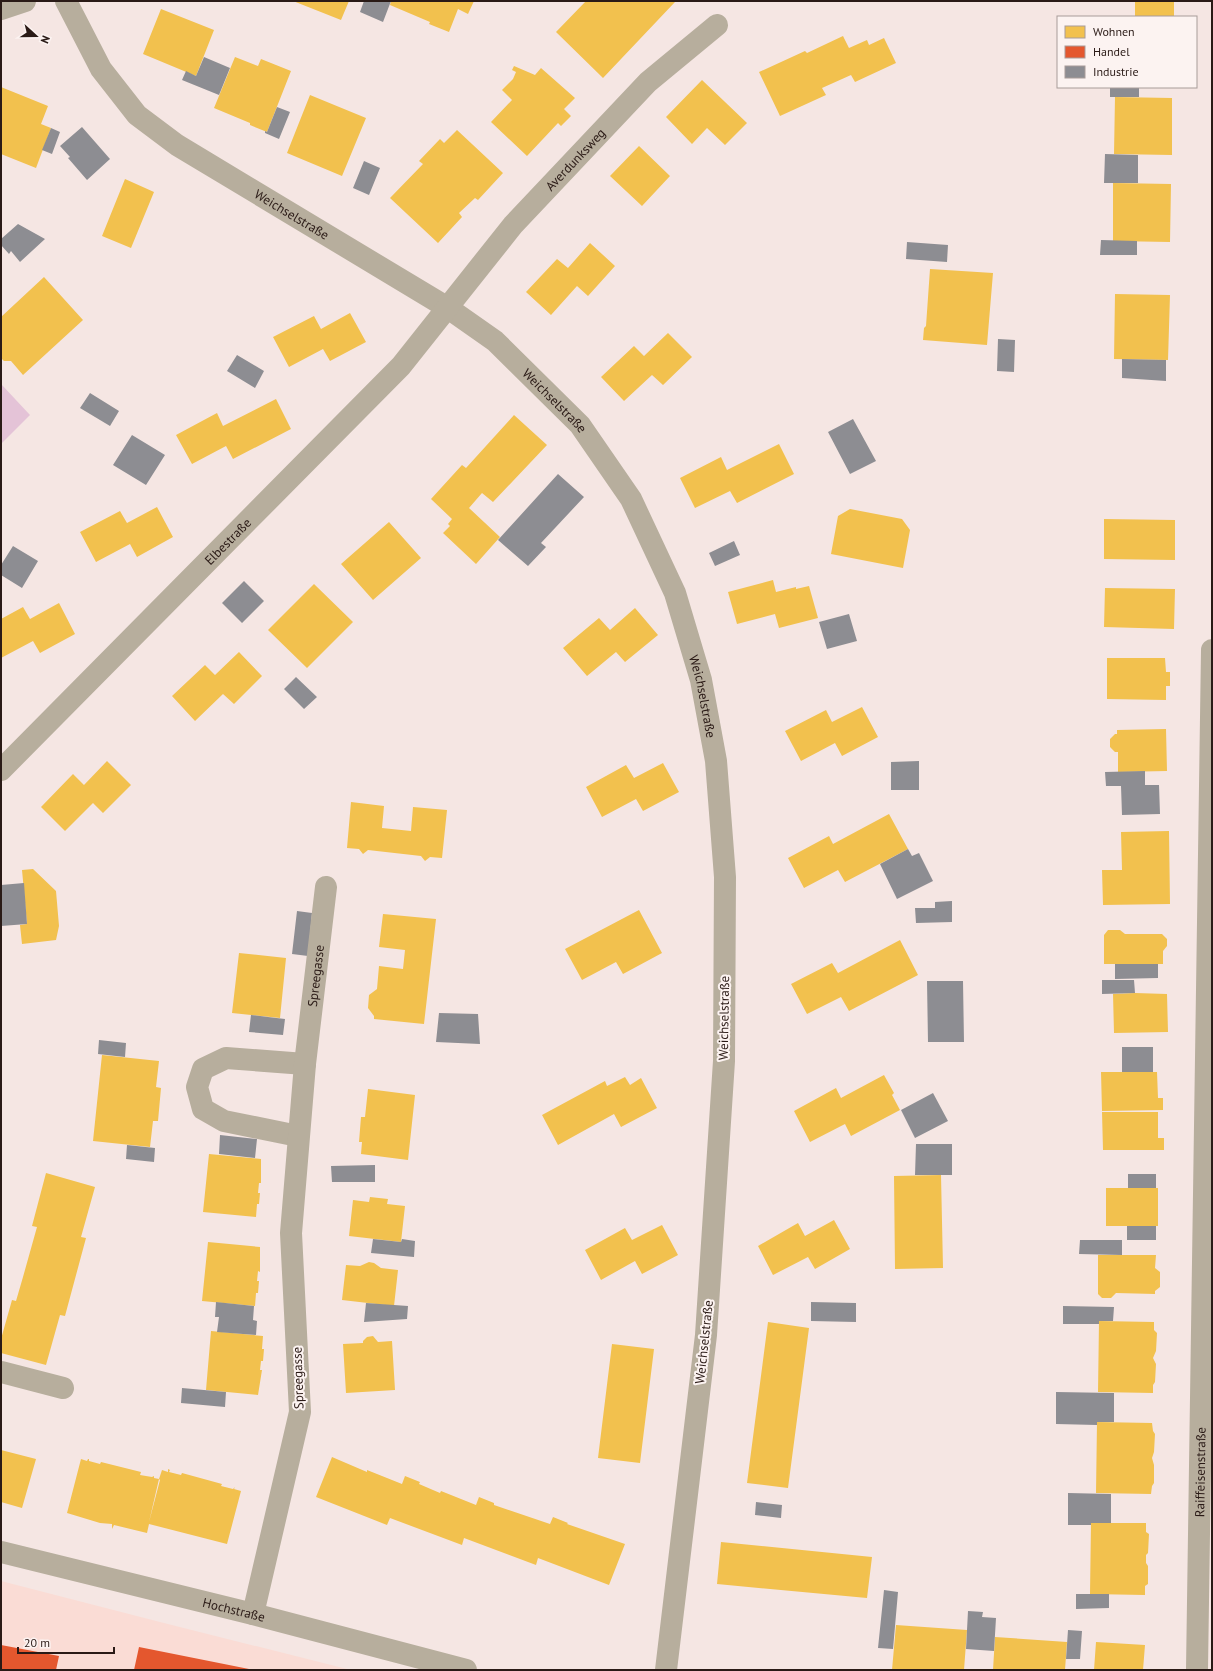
<svg xmlns="http://www.w3.org/2000/svg" width="1213" height="1671" font-family="'PT Sans',sans-serif">
<style>
.built{fill:#fadcd5}
.green{fill:#e4c3d7}
.homes{fill:#f2c14e;fill-rule:evenodd}
.shops{fill:#e4572e}
.industry{fill:#8d8d92}
.lines{fill:none;stroke-linecap:round;stroke-linejoin:round}
.minor{stroke:#b7ae9d;stroke-width:22}
.labels{text-anchor:middle;dominant-baseline:central;stroke-width:4;stroke-linejoin:round;paint-order:stroke}
.street-label{font-size:13px;fill:#2a1a16;stroke:#fcf3f1}
</style>
<rect width="100%" height="100%" fill="#f5e6e3"/>
<path class="built" d="M 1,1581 L 160,1622 L 351,1670 L 1,1670 Z"/>
<path class="green" d="M 1,384 L 30,415 L 1,444 Z"/>
<path class="homes" d="M 293,1 L 349,1 L 341,20 Z
M 391,1 L 474,1 L 468,14 L 458,9 L 449,32 L 429,24 L 430,22 L 390,5 Z
M 586,1 L 675,1 L 675,2 L 603,78 L 556,32 Z
M 1135,1 L 1174,1 L 1174,17 L 1135,17 Z
M 161,9 L 214,30 L 196,76 L 143,54 Z
M 843,36 L 849,48 L 867,40 L 869,45 L 884,38 L 896,63 L 855,82 L 851,75 L 822,88 L 826,95 L 780,116 L 759,72 L 805,51 L 807,53 Z
M 235,57 L 258,66 L 261,59 L 291,71 L 267,132 L 250,125 L 250,123 L 214,108 Z
M 514,66 L 535,75 L 541,68 L 575,98 L 564,109 L 571,116 L 561,126 L 558,123 L 527,156 L 491,122 L 512,100 L 502,90 L 513,79 L 516,72 L 512,70 Z
M 702,80 L 747,123 L 725,145 L 707,128 L 692,144 L 666,117 Z
M 1,87 L 48,106 L 41,124 L 51,128 L 36,168 L 1,154 Z
M 310,95 L 366,118 L 342,176 L 287,153 Z
M 1115,97 L 1172,98 L 1172,155 L 1114,154 Z
M 457,130 L 503,173 L 478,200 L 475,198 L 459,213 L 462,217 L 438,243 L 390,198 L 423,164 L 419,161 L 440,139 L 444,143 Z
M 639,146 L 670,176 L 642,206 L 610,176 Z
M 125,179 L 154,192 L 131,248 L 102,236 Z
M 1113,183 L 1171,184 L 1170,242 L 1113,241 Z
M 590,243 L 615,266 L 588,296 L 577,286 L 551,315 L 526,292 L 557,259 L 568,268 Z
M 930,269 L 993,273 L 987,345 L 923,340 L 924,328 L 926,326 Z
M 44,277 L 83,320 L 23,375 L 11,361 L 4,361 L 1,358 L 1,317 Z
M 1115,294 L 1170,295 L 1168,360 L 1114,359 Z
M 350,313 L 366,342 L 330,361 L 323,349 L 289,367 L 273,337 L 314,316 L 321,329 Z
M 668,333 L 692,357 L 663,385 L 652,375 L 624,401 L 601,377 L 634,346 L 644,356 Z
M 276,399 L 291,429 L 233,459 L 226,446 L 192,464 L 176,435 L 217,413 L 223,426 Z
M 514,415 L 547,445 L 493,502 L 482,493 L 469,508 L 500,537 L 476,564 L 443,533 L 450,526 L 448,524 L 452,519 L 431,499 L 462,465 L 466,468 Z
M 779,444 L 794,474 L 737,503 L 730,491 L 695,508 L 680,478 L 721,457 L 727,470 Z
M 157,507 L 173,537 L 137,557 L 130,544 L 96,562 L 80,532 L 120,511 L 127,523 Z
M 850,509 L 902,519 L 910,530 L 903,568 L 831,554 L 838,516 Z
M 1104,519 L 1175,520 L 1175,560 L 1104,559 Z
M 389,522 L 421,558 L 373,600 L 341,564 Z
M 773,580 L 776,592 L 796,587 L 796,589 L 809,586 L 818,618 L 779,628 L 775,614 L 737,624 L 728,592 Z
M 314,584 L 353,622 L 307,668 L 268,630 Z
M 1105,588 L 1175,589 L 1174,629 L 1104,627 Z
M 59,603 L 75,634 L 40,653 L 33,641 L 1,658 L 1,619 L 23,607 L 30,619 Z
M 635,608 L 658,635 L 625,662 L 616,652 L 587,676 L 563,648 L 599,618 L 610,630 Z
M 239,652 L 262,676 L 234,704 L 223,694 L 195,721 L 172,696 L 205,665 L 215,675 Z
M 1107,658 L 1165,658 L 1166,672 L 1170,672 L 1170,686 L 1166,686 L 1166,700 L 1107,699 Z
M 862,707 L 878,737 L 842,756 L 835,743 L 801,761 L 785,731 L 826,710 L 832,722 Z
M 1166,729 L 1167,771 L 1118,772 L 1118,752 L 1115,752 L 1110,747 L 1110,739 L 1115,734 L 1117,734 L 1117,730 Z
M 107,761 L 131,785 L 103,813 L 93,803 L 65,831 L 41,807 L 73,774 L 84,785 Z
M 663,763 L 679,792 L 643,811 L 636,799 L 602,817 L 586,787 L 626,765 L 634,778 Z
M 351,802 L 384,806 L 382,828 L 411,831 L 413,807 L 447,810 L 442,858 L 430,857 L 425,861 L 421,856 L 368,850 L 363,854 L 359,849 L 347,848 Z
M 889,814 L 908,849 L 845,882 L 838,870 L 804,888 L 788,858 L 829,836 L 833,844 Z
M 1169,831 L 1170,904 L 1103,905 L 1102,870 L 1122,870 L 1121,832 Z
M 33,869 L 56,891 L 59,926 L 56,940 L 22,944 L 20,925 L 27,924 L 22,870 Z
M 639,910 L 662,953 L 623,974 L 616,962 L 582,980 L 565,949 Z
M 383,914 L 436,919 L 424,1024 L 374,1019 L 374,1016 L 368,1008 L 369,995 L 377,989 L 379,966 L 403,969 L 405,950 L 379,947 Z
M 1108,930 L 1120,930 L 1125,934 L 1162,934 L 1167,939 L 1167,946 L 1163,951 L 1163,964 L 1104,964 L 1104,935 Z
M 900,940 L 918,975 L 849,1011 L 841,997 L 807,1014 L 791,984 L 832,963 L 838,973 Z
M 239,953 L 286,958 L 280,1018 L 232,1013 Z
M 1135,993 L 1167,994 L 1168,1032 L 1114,1033 L 1113,994 Z
M 102,1055 L 159,1061 L 156,1087 L 161,1088 L 158,1121 L 153,1121 L 150,1147 L 93,1141 Z
M 1101,1072 L 1157,1072 L 1158,1098 L 1163,1098 L 1163,1110 L 1102,1111 Z
M 884,1075 L 894,1093 L 892,1095 L 900,1110 L 851,1136 L 845,1124 L 810,1142 L 794,1111 L 836,1088 L 841,1098 Z
M 625,1077 L 630,1085 L 641,1078 L 657,1108 L 621,1127 L 614,1114 L 558,1145 L 542,1115 L 605,1081 L 607,1086 Z
M 368,1089 L 415,1095 L 408,1160 L 361,1154 L 362,1142 L 359,1142 L 361,1117 L 365,1117 Z
M 1102,1112 L 1158,1112 L 1158,1138 L 1164,1138 L 1164,1150 L 1103,1150 Z
M 209,1154 L 261,1159 L 261,1183 L 259,1183 L 258,1193 L 260,1193 L 259,1204 L 257,1204 L 256,1217 L 203,1212 Z
M 46,1173 L 95,1187 L 81,1237 L 86,1238 L 65,1316 L 60,1315 L 46,1365 L 1,1353 L 1,1339 L 12,1300 L 16,1301 L 23,1277 L 37,1227 L 32,1226 Z
M 941,1175 L 943,1268 L 895,1269 L 894,1176 Z
M 1106,1188 L 1158,1188 L 1158,1226 L 1106,1226 Z
M 370,1197 L 388,1199 L 387,1204 L 405,1206 L 401,1242 L 349,1236 L 353,1200 L 369,1202 Z
M 834,1220 L 850,1249 L 815,1269 L 808,1257 L 773,1275 L 758,1246 L 798,1223 L 805,1236 Z
M 662,1225 L 678,1255 L 642,1274 L 635,1261 L 601,1280 L 585,1250 L 625,1228 L 632,1240 Z
M 208,1242 L 260,1247 L 260,1272 L 258,1271 L 257,1281 L 259,1281 L 258,1293 L 256,1293 L 255,1306 L 202,1301 Z
M 1098,1255 L 1156,1255 L 1155,1268 L 1160,1272 L 1160,1287 L 1155,1291 L 1155,1294 L 1116,1293 L 1111,1298 L 1102,1298 L 1098,1294 Z
M 369,1262 L 374,1263 L 381,1268 L 398,1270 L 394,1306 L 342,1300 L 346,1265 L 360,1266 Z
M 1099,1321 L 1154,1322 L 1154,1330 L 1157,1333 L 1156,1351 L 1153,1358 L 1156,1364 L 1155,1382 L 1153,1385 L 1153,1393 L 1098,1392 Z
M 768,1322 L 809,1328 L 788,1488 L 747,1483 Z
M 211,1331 L 263,1336 L 262,1349 L 264,1349 L 263,1361 L 261,1361 L 260,1370 L 262,1370 L 258,1395 L 206,1390 Z
M 373,1336 L 378,1342 L 392,1341 L 395,1390 L 346,1393 L 343,1344 L 363,1343 L 363,1341 L 367,1337 Z
M 612,1344 L 654,1349 L 640,1463 L 598,1458 Z
M 1097,1422 L 1152,1423 L 1153,1431 L 1155,1434 L 1154,1452 L 1152,1458 L 1154,1465 L 1154,1483 L 1152,1486 L 1151,1494 L 1096,1493 Z
M 1,1450 L 36,1459 L 22,1508 L 1,1502 Z
M 332,1457 L 367,1472 L 367,1470 L 402,1484 L 405,1476 L 420,1482 L 419,1484 L 440,1493 L 441,1491 L 476,1505 L 479,1497 L 494,1503 L 494,1505 L 550,1524 L 553,1517 L 568,1523 L 567,1524 L 625,1544 L 609,1585 L 538,1558 L 536,1565 L 464,1538 L 462,1545 L 390,1518 L 387,1525 L 316,1497 Z
M 81,1459 L 87,1461 L 88,1459 L 89,1459 L 89,1461 L 100,1464 L 101,1462 L 141,1472 L 140,1475 L 152,1477 L 154,1476 L 154,1478 L 159,1479 L 162,1470 L 168,1472 L 168,1469 L 170,1470 L 169,1472 L 181,1475 L 182,1473 L 222,1484 L 221,1486 L 233,1489 L 235,1487 L 234,1489 L 241,1491 L 227,1544 L 149,1524 L 147,1533 L 114,1525 L 112,1529 L 112,1524 L 100,1523 L 67,1513 ZM 159,1479 L 160,1480 L 149,1522 Z
M 1091,1523 L 1146,1523 L 1146,1532 L 1149,1534 L 1148,1553 L 1146,1555 L 1146,1563 L 1148,1566 L 1148,1584 L 1145,1586 L 1145,1595 L 1090,1594 Z
M 721,1542 L 872,1557 L 867,1598 L 717,1584 Z
M 896,1625 L 967,1630 L 964,1670 L 892,1670 Z
M 995,1637 L 1067,1642 L 1065,1670 L 993,1670 Z
M 1096,1642 L 1145,1645 L 1143,1670 L 1094,1670 Z"/>
<path class="shops" d="M 1,1645 L 59,1656 L 56,1670 L 1,1670 Z
M 139,1647 L 249,1669 L 249,1670 L 134,1670 Z"/>
<path class="industry" d="M 364,1 L 391,1 L 383,22 L 360,12 Z
M 204,57 L 230,68 L 219,95 L 182,80 L 186,71 L 196,76 Z
M 1110,87 L 1139,87 L 1139,97 L 1110,97 Z
M 277,107 L 290,112 L 279,139 L 265,133 L 265,131 L 267,132 Z
M 82,127 L 110,159 L 87,180 L 68,158 L 70,157 L 60,146 Z
M 51,128 L 60,132 L 52,154 L 42,150 Z
M 1105,154 L 1138,155 L 1138,183 L 1104,183 Z
M 364,161 L 380,168 L 369,195 L 353,188 Z
M 18,224 L 45,239 L 20,262 L 11,251 L 9,254 L 1,245 L 1,239 Z
M 1101,240 L 1137,241 L 1137,255 L 1100,255 Z
M 907,242 L 948,245 L 947,262 L 906,259 Z
M 998,339 L 1015,340 L 1014,372 L 997,371 Z
M 237,355 L 264,371 L 255,388 L 227,371 Z
M 1122,359 L 1166,360 L 1166,381 L 1122,378 Z
M 90,393 L 119,411 L 110,426 L 80,408 Z
M 853,419 L 876,461 L 850,474 L 828,432 Z
M 132,435 L 165,455 L 146,485 L 113,465 Z
M 558,474 L 584,497 L 541,543 L 546,547 L 528,566 L 498,540 Z
M 734,541 L 740,555 L 715,566 L 709,553 Z
M 13,546 L 38,561 L 22,588 L 1,575 L 1,565 Z
M 244,581 L 264,601 L 242,623 L 222,603 Z
M 849,614 L 857,641 L 827,649 L 819,622 Z
M 296,677 L 317,697 L 304,709 L 284,689 Z
M 919,761 L 919,790 L 891,790 L 891,762 Z
M 1145,771 L 1145,785 L 1159,785 L 1160,814 L 1122,815 L 1121,786 L 1106,786 L 1105,772 Z
M 908,849 L 912,856 L 919,853 L 933,881 L 897,899 L 880,864 Z
M 24,883 L 27,924 L 1,926 L 1,885 Z
M 952,901 L 952,922 L 916,923 L 915,908 L 935,908 L 935,902 Z
M 297,911 L 312,913 L 308,956 L 292,954 Z
M 1115,964 L 1158,964 L 1158,978 L 1115,979 Z
M 1102,980 L 1134,980 L 1135,993 L 1102,994 Z
M 927,981 L 963,981 L 964,1042 L 928,1042 Z
M 439,1013 L 478,1014 L 480,1044 L 436,1042 Z
M 251,1015 L 285,1019 L 283,1035 L 249,1032 Z
M 99,1040 L 126,1043 L 125,1057 L 98,1054 Z
M 1122,1047 L 1153,1047 L 1153,1072 L 1122,1072 Z
M 933,1093 L 948,1121 L 915,1138 L 901,1110 Z
M 220,1135 L 257,1139 L 255,1158 L 219,1154 Z
M 916,1144 L 952,1144 L 952,1175 L 915,1175 Z
M 127,1145 L 155,1148 L 154,1162 L 126,1159 Z
M 375,1165 L 375,1182 L 332,1182 L 331,1166 Z
M 1128,1174 L 1156,1174 L 1156,1188 L 1128,1188 Z
M 1127,1226 L 1156,1226 L 1156,1240 L 1127,1240 Z
M 373,1239 L 401,1242 L 402,1239 L 415,1241 L 414,1257 L 371,1253 Z
M 1080,1240 L 1122,1240 L 1122,1255 L 1079,1254 Z
M 216,1302 L 254,1306 L 253,1320 L 257,1321 L 256,1335 L 217,1332 L 219,1317 L 215,1317 Z
M 811,1302 L 856,1303 L 856,1322 L 811,1321 Z
M 366,1303 L 408,1306 L 407,1319 L 364,1322 Z
M 1063,1306 L 1114,1307 L 1113,1321 L 1099,1321 L 1099,1324 L 1063,1324 Z
M 182,1388 L 226,1392 L 225,1407 L 181,1403 Z
M 1056,1392 L 1114,1393 L 1114,1422 L 1097,1422 L 1097,1425 L 1056,1424 Z
M 1068,1493 L 1111,1494 L 1111,1523 L 1091,1523 L 1091,1525 L 1068,1525 Z
M 756,1502 L 782,1505 L 781,1518 L 755,1515 Z
M 884,1590 L 898,1592 L 893,1649 L 878,1648 Z
M 1076,1594 L 1109,1594 L 1109,1608 L 1076,1609 Z
M 968,1611 L 983,1612 L 982,1617 L 996,1618 L 994,1651 L 966,1649 Z
M 1068,1630 L 1082,1631 L 1080,1659 L 1066,1659 Z"/>
<g class="lines">
<g class="minor">
<path id="s1" d="M 66,1 L 101,69 L 137,115 L 177,145 L 448,308 L 495,341 L 580,425 L 631,499 L 675,593 L 701,680 L 716,761 L 725,877 L 724,1061 L 706,1335 L 666,1670"/>
<path d="M 1,9 L 25,1"/>
<path id="s2" d="M 1,770 L 401,366 L 513,225 L 648,82 L 717,25"/>
<path d="M 298,1136 L 224,1121 L 203,1109 L 197,1087 L 203,1069 L 226,1058 L 305,1064"/>
<path d="M 1,1372 L 63,1388"/>
<path id="s3" d="M 1,1552 L 253,1614 L 466,1670"/>
<path id="s4" d="M 253,1614 L 300,1412 L 291,1233 L 305,1064 L 326,887"/>
<path id="s5" d="M 1197,1670 L 1212,650"/>
</g>
</g>
<g class="labels">
<g class="street-label">
<text stroke="none"><textPath href="#s2" startOffset="839">Averdunksweg</textPath></text>
<text stroke="none"><textPath href="#s1" startOffset="319">Weichselstraße</textPath></text>
<text stroke="none"><textPath href="#s1" startOffset="643">Weichselstraße</textPath></text>
<text stroke="none"><textPath href="#s2" startOffset="322">Elbestraße</textPath></text>
<text stroke="none"><textPath href="#s1" startOffset="979">Weichselstraße</textPath></text>
<text stroke="none"><textPath href="#s4" startOffset="645">Spreegasse</textPath></text>
<text transform="translate(724 1018) rotate(-89)">Weichselstraße</text>
<text transform="translate(704 1342) rotate(-84)">Weichselstraße</text>
<text transform="translate(298 1378) rotate(-92)">Spreegasse</text>
<text stroke="none"><textPath href="#s5" startOffset="198">Raiffeisenstraße</textPath></text>
<text stroke="none"><textPath href="#s3" startOffset="240">Hochstraße</textPath></text>
</g>
</g>
<rect width="1213" height="1671" fill="none" stroke="#2a1a16" stroke-width="4"/>
<rect x="1057" y="16" width="140" height="72" fill="#fcf3f1" stroke="#a89c99"/>
<rect x="1065" y="26" width="20" height="12" fill="#f2c14e" stroke="#a89c99"/>
<text x="1093" y="36" font-size="12" fill="#2a1a16">Wohnen</text>
<rect x="1065" y="46" width="20" height="12" fill="#e4572e" stroke="#a89c99"/>
<text x="1093" y="56" font-size="12" fill="#2a1a16">Handel</text>
<rect x="1065" y="66" width="20" height="12" fill="#8d8d92" stroke="#a89c99"/>
<text x="1093" y="76" font-size="12" fill="#2a1a16">Industrie</text>
<g transform="translate(36 36) rotate(111)" stroke="#fcf3f1" stroke-width="3" paint-order="stroke">
<path d="M0-3L7 15L0 10L-7 15Z" fill="#2a1a16"/>
<text y="-6" font-size="11" font-weight="bold" text-anchor="middle" fill="#2a1a16">N</text>
</g>
<path d="M18 1647v6h96v-6" fill="none" stroke="#2a1a16" stroke-width="2"/>
<text x="24" y="1647" font-size="12" fill="#2a1a16" stroke="#fcf3f1" stroke-width="3" paint-order="stroke">20 m</text>
</svg>
